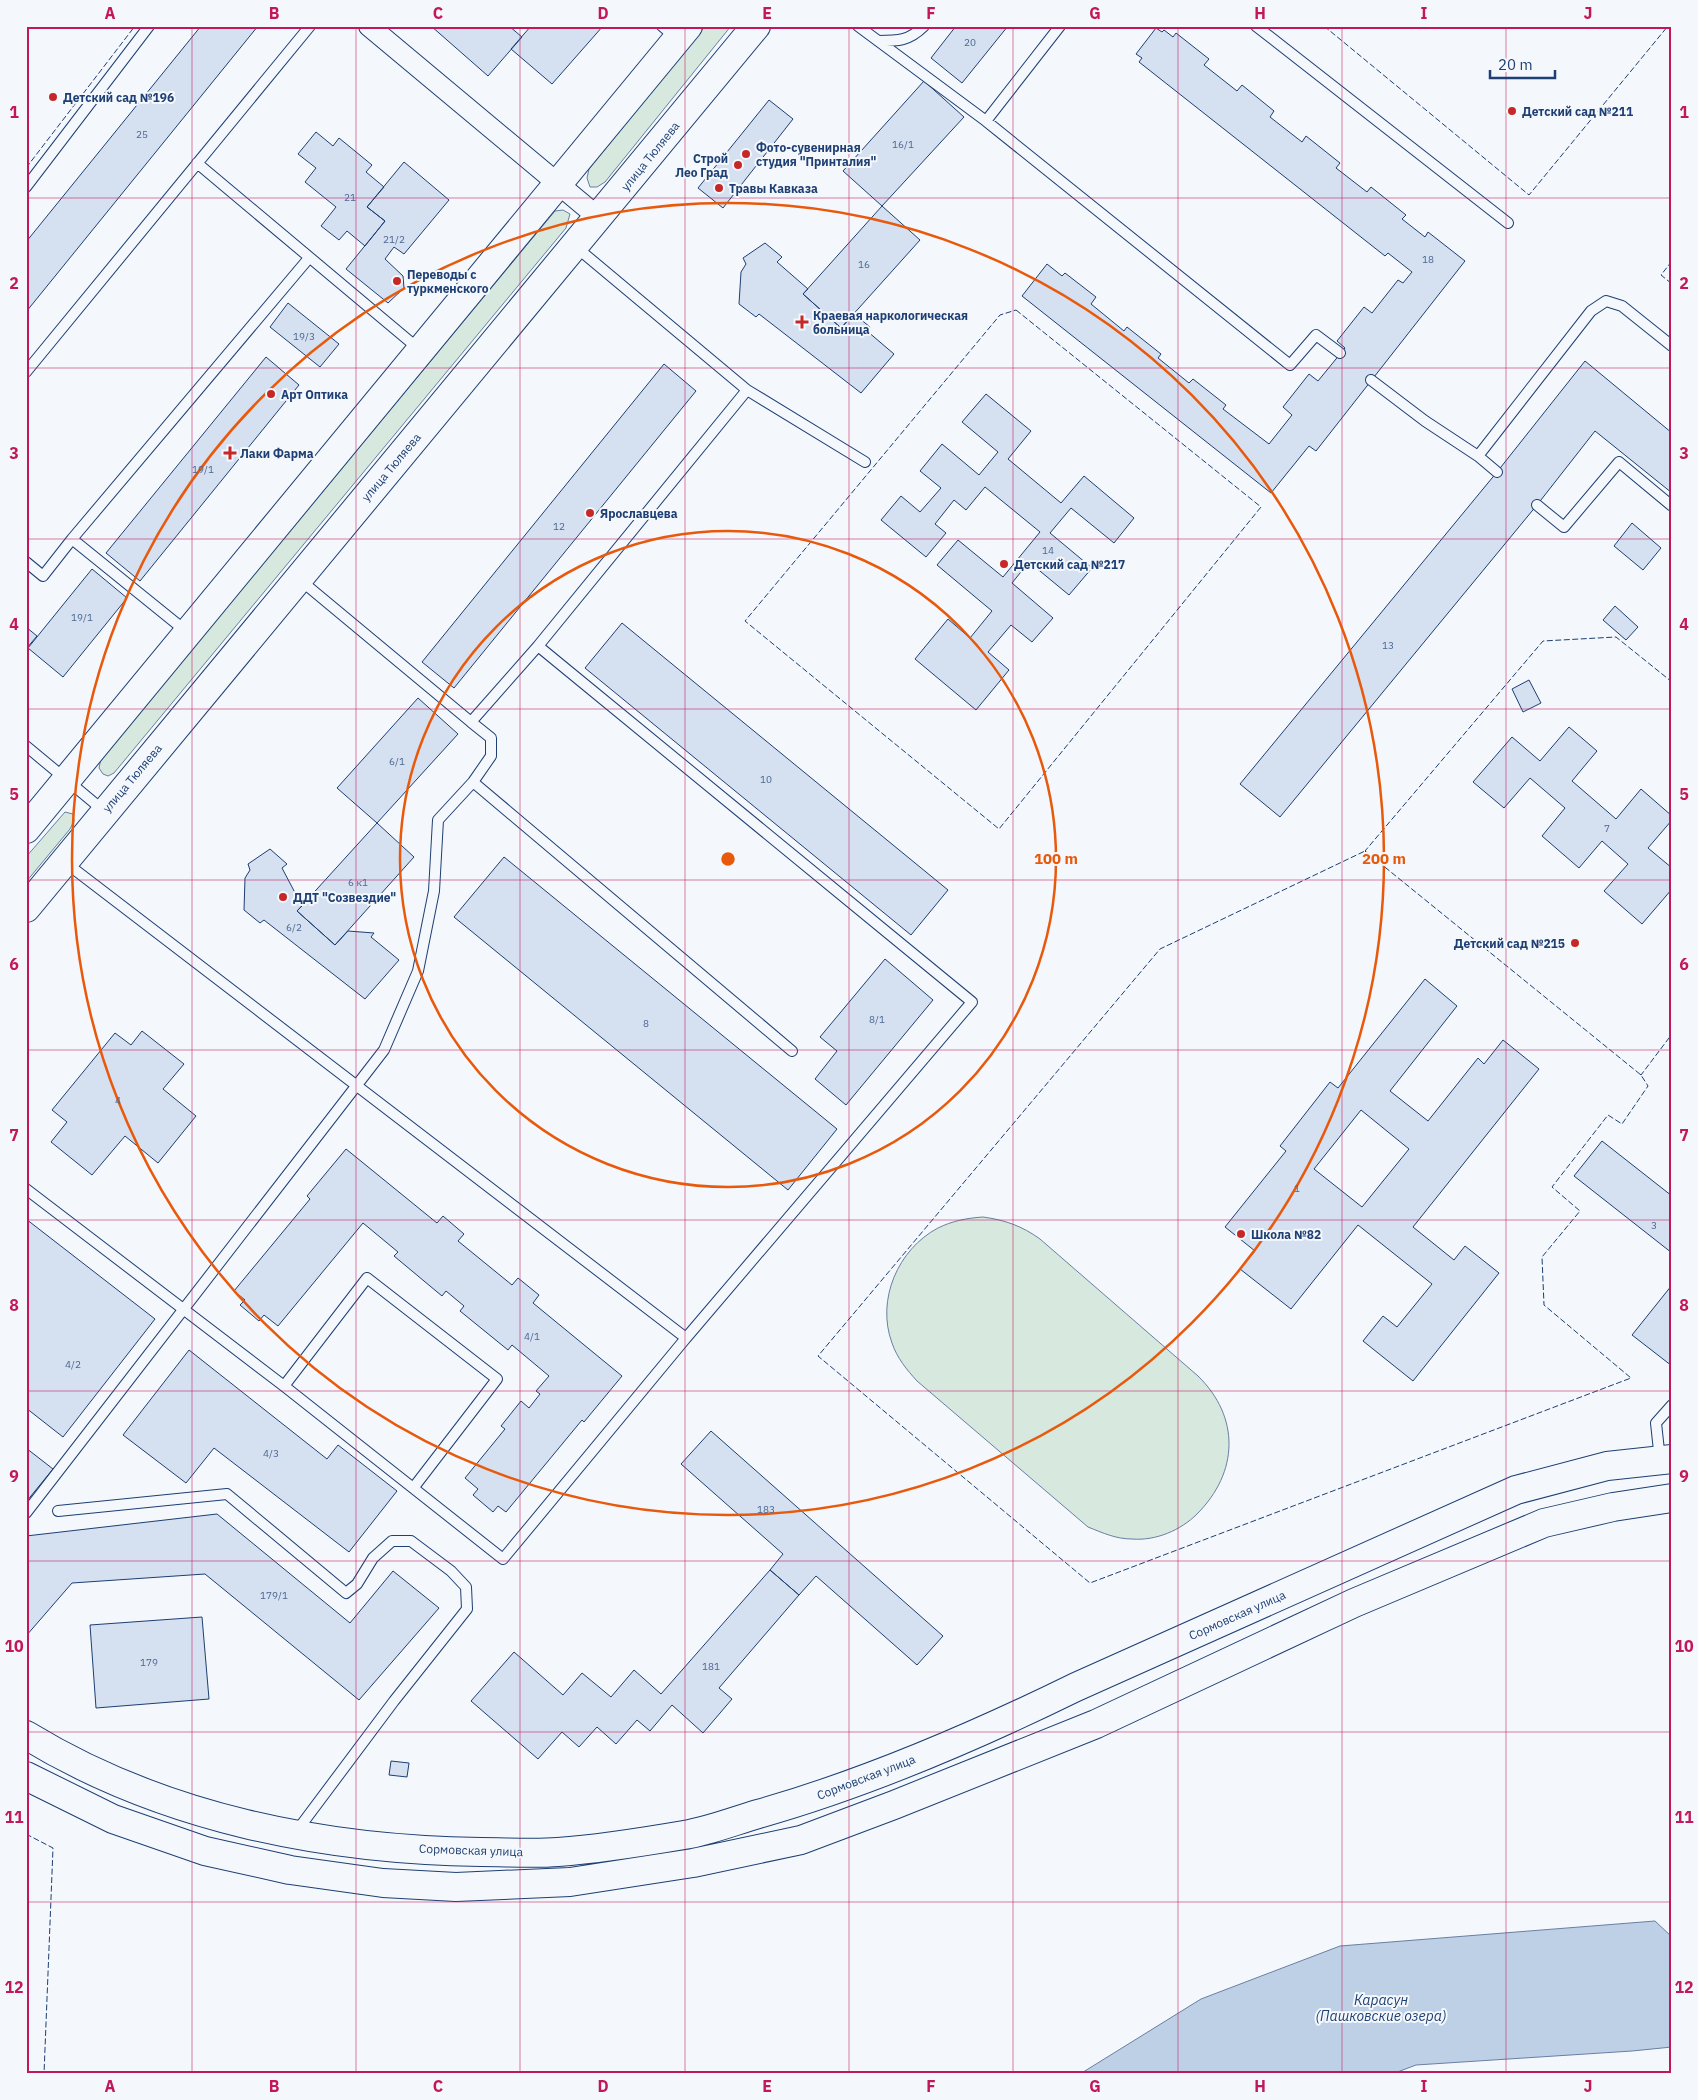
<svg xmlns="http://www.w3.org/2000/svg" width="1698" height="2100" font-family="'IBM Plex Sans',sans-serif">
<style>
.green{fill:#d7e8df;stroke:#687fa3}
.water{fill:#bed0e5;stroke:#687fa3}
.building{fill:#d5e0f0;stroke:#1d3f73;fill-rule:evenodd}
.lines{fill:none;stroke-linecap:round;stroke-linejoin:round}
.lane-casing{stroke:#1d3f73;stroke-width:12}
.street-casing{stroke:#1d3f73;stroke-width:22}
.secondary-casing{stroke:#1d3f73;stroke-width:30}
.lane{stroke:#f4f7fb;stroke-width:10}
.street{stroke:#f4f7fb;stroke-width:20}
.secondary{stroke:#f4f7fb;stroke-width:28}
.fence{stroke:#1d3f73;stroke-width:1;stroke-dasharray:6 2.5;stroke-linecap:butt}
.grid{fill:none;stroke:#c2185b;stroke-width:1;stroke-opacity:0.55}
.ring{fill:none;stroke:#e8590c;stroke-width:2.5}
.poi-dot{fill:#c62828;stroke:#f4f7fb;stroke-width:2}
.labels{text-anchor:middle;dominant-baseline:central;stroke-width:4;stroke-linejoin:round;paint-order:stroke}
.number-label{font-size:10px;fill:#4b6792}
.poi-label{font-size:12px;font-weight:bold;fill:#1d3f73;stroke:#f4f7fb;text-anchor:start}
.street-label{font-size:12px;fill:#1d3f73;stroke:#f4f7fb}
.water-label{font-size:14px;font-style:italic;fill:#1d3f73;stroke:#f4f7fb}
.centre{fill:#e8590c;stroke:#f4f7fb;stroke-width:2.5}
.ring-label{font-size:15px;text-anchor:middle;font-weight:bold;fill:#e8590c;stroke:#f4f7fb;stroke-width:4;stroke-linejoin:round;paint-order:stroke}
.neatline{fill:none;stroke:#c2185b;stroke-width:2}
.grid-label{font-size:16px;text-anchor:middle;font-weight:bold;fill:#c2185b}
</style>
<rect width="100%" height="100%" fill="#f4f7fb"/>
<path class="green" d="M 705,26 L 731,26 L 605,182 L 597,187 L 590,187 L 587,178 L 589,169 Z
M 563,210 L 570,214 L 566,228 L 114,773 L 108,776 L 103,774 L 99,768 L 101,759 L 555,211 Z
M 65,812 L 73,814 L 74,821 L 70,829 L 26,882 L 26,857 Z
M 983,1217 C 1005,1220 1022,1226 1040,1239 L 1198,1376 C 1240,1417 1239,1472 1197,1514 C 1181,1530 1156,1541 1132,1539 C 1116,1539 1103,1533 1088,1527 L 917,1381 C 907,1370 897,1358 892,1343 C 876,1300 898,1249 938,1228 C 952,1221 967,1218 983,1217 Z"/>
<path class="water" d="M 1655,1921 L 1672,1937 L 1672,2047 L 1632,2051 L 1416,2065 L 1392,2074 L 1080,2074 L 1201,1999 L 1340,1946 Z"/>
<path class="building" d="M 201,26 L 258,26 L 26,312 L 26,242 Z
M 431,26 L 509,26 L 522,37 L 488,76 Z
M 531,26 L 603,26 L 552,84 L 511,49 Z
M 956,26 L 1008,26 L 962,83 L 931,58 Z
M 1156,28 L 1162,32 L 1164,30 L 1173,37 L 1176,33 L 1209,59 L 1204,65 L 1237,91 L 1242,85 L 1274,111 L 1270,117 L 1302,142 L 1306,136 L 1340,163 L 1336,168 L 1367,192 L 1371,187 L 1406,215 L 1402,219 L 1425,237 L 1428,232 L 1465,261 L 1316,451 L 1309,446 L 1271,493 L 1022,296 L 1047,264 L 1062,276 L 1065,273 L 1096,297 L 1091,304 L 1124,331 L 1127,327 L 1161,354 L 1158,358 L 1189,383 L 1193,379 L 1226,405 L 1223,409 L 1269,444 L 1292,415 L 1283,407 L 1309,374 L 1318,381 L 1345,348 L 1337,341 L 1364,307 L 1372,313 L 1398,280 L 1403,283 L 1412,272 L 1388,253 L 1385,256 L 1139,62 L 1142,58 L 1136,54 Z
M 924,81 L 964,117 L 882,206 L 843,171 Z
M 769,100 L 793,119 L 723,208 L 698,188 Z
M 316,132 L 333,146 L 339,138 L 372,165 L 366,172 L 384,187 L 367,207 L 385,221 L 365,246 L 347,231 L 339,240 L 321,226 L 336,207 L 305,182 L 316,168 L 298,154 Z
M 404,162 L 449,200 L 404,254 L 394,247 L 385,259 L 403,276 L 404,288 L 388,303 L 346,269 L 385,221 L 367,207 Z
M 882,206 L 920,240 L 841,328 L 803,294 Z
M 765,243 L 782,257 L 777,262 L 808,289 L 803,294 L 841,328 L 854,314 L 870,327 L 867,331 L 894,354 L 861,393 L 759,314 L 756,317 L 739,304 L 741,272 L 746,264 L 743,258 Z
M 288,303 L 339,344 L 320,367 L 270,327 Z
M 266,357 L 299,385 L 140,581 L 106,553 Z
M 1585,361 L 1672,433 L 1672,493 L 1595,431 L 1537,505 L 1280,817 L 1240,784 L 1497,472 Z
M 664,364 L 696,391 L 454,688 L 422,662 Z
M 986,394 L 1031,431 L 1008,459 L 1061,503 L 1084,476 L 1134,518 L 1114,543 L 1071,508 L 1050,533 L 1092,568 L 1069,595 L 1029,562 L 1012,583 L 1053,618 L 1032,642 L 1011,625 L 988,652 L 1009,670 L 976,710 L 915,659 L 948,619 L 970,638 L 992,611 L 937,565 L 958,540 L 1003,577 L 1040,532 L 985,487 L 966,510 L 954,500 L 935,524 L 946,533 L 926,557 L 881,520 L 901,496 L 920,512 L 941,488 L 920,471 L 942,444 L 979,475 L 998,452 L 962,422 Z
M 1632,523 L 1661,548 L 1643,570 L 1614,546 Z
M 92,569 L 127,598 L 63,677 L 28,648 Z
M 1615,606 L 1638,627 L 1626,640 L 1603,620 Z
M 622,623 L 948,890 L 911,935 L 585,668 Z
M 26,627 L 37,636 L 26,649 Z
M 1529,680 L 1541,703 L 1523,712 L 1512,689 Z
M 418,698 L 458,734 L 377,823 L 337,788 Z
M 1569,727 L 1597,751 L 1572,781 L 1616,819 L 1641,789 L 1672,816 L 1672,820 L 1648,848 L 1672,868 L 1672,889 L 1642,924 L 1604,891 L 1628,864 L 1602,841 L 1579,868 L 1542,836 L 1565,808 L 1530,778 L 1504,808 L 1473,782 L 1512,737 L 1540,761 Z
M 377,823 L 414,857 L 335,945 L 297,911 Z
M 270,849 L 287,864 L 282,868 L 302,906 L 297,911 L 335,945 L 348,931 L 374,933 L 371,937 L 399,960 L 365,999 L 264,920 L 260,923 L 244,910 L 245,878 L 250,870 L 248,864 Z
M 504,857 L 837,1129 L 788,1190 L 454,917 Z
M 885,959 L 933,1000 L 846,1105 L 815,1079 L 837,1051 L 820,1037 Z
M 1425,979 L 1457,1006 L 1390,1091 L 1428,1121 L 1478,1058 L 1484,1064 L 1503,1040 L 1539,1069 L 1413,1227 L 1454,1260 L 1465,1246 L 1499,1273 L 1413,1381 L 1363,1341 L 1383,1316 L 1397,1327 L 1432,1284 L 1358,1225 L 1291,1309 L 1240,1269 L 1255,1251 L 1225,1227 L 1286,1151 L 1280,1146 L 1330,1082 L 1338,1088 ZM 1361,1110 L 1409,1149 L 1362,1207 L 1314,1169 Z
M 142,1031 L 184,1064 L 163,1089 L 196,1116 L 158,1163 L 125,1136 L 92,1175 L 51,1142 L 67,1122 L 52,1110 L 115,1033 L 131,1045 Z
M 1602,1141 L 1672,1196 L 1672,1253 L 1574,1176 Z
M 346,1149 L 437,1223 L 443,1216 L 464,1234 L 458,1241 L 512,1285 L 518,1278 L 539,1295 L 533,1303 L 622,1376 L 584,1422 L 582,1420 L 506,1512 L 498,1506 L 493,1512 L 473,1495 L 478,1489 L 465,1478 L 505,1429 L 501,1426 L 521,1401 L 529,1408 L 540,1394 L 536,1391 L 549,1376 L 512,1345 L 508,1350 L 460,1311 L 464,1306 L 446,1291 L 442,1296 L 394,1256 L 398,1252 L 363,1223 L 278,1326 L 264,1315 L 259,1321 L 240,1305 L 245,1300 L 234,1291 L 310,1199 L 307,1196 Z
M 26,1219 L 155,1319 L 63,1437 L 26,1408 Z
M 1672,1285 L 1672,1366 L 1632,1335 Z
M 189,1350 L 327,1459 L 338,1445 L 397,1491 L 349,1552 L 214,1448 L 186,1483 L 123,1435 Z
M 711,1431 L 943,1636 L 917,1665 L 816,1576 L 799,1595 L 770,1570 L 783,1554 L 681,1464 Z
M 26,1448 L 53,1469 L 26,1502 Z
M 217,1514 L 350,1623 L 393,1571 L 439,1608 L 359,1700 L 205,1574 L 72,1583 L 26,1636 L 26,1536 Z
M 770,1570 L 799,1595 L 719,1688 L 732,1699 L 703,1733 L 672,1705 L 650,1731 L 637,1720 L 616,1744 L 597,1727 L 579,1747 L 562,1732 L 538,1759 L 471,1701 L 514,1652 L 563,1695 L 582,1673 L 611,1697 L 634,1670 L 661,1694 Z
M 202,1617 L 209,1699 L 96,1708 L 90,1625 Z
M 391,1761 L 409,1763 L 407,1777 L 389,1775 Z"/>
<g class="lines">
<g class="lane-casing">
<path id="lane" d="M 662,26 L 676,38
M 858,26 L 986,121 L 1290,365 L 1316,335 L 1340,353
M 1256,26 L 1508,223
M 878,41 C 898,41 909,41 924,26
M 986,121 L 1060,26
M 197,163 L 420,350
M 26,187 L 149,26
M 576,247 L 747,390 L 865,462
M 26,372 L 310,26
M 1371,380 L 1425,421 L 1478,456 L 1497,472
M 1478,456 L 1591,311 L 1606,301 L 1622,306 L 1672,346
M 1537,505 L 1564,527 L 1619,462 L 1672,506
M 26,562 L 43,576 L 72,539
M 299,579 L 471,722
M 187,632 L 72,539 L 309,258
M 538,646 L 972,1002 L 686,1338
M 26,746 L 104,811
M 473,782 L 792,1051
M 26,1189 L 284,1386 L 503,1559 L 686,1338 L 66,863
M 284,1386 L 367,1278 L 497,1379 L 414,1487
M 1660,1460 L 1656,1423 L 1672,1405
M 58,1511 L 227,1494 L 346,1593 L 357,1584 L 373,1558 L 392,1541 L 411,1541 L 451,1571 L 466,1587 L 467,1609 L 394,1701 L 296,1832
M 26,1513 L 384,1050 L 418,971 L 434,891 L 438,820 L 473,782 L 491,756 L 491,738 L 471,722 L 538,646 L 747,390"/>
</g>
<g class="street-casing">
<path id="street" d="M 369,26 L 599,218"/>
</g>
<g class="secondary-casing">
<path id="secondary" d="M 26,829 L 688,26
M 26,908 L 756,26
M 26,1735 C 162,1818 323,1850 481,1852 C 506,1852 533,1854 558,1852 C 599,1849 643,1842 684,1835 C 709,1831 734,1821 758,1814 C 868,1783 974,1737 1076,1687 L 1516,1490 L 1607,1466 L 1672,1459
M 26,1776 L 113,1819 L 205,1851 L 290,1870 L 383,1883 L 456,1887 L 570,1882 L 693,1863 L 801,1840 L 894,1805 L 1096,1724 L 1354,1603 L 1544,1523 L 1613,1507 L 1672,1498"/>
</g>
<use href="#lane" class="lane"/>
<use href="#street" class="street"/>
<use href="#secondary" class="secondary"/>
<path class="fence" d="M 1324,26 L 1529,195 L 1668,26
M 26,168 L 135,26
M 1672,261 L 1661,275 L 1672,284
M 1016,310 L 1261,507 L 999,829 L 745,621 L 1000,315 Z
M 1365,851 L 1641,1075 L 1648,1086 L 1622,1124 L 1608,1115 L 1552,1187 L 1580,1211 L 1542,1257 L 1544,1305 L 1631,1378 L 1090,1583 L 818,1356 L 1160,949 Z
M 1366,852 L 1365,851 L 1543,641 L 1616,637 L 1672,682
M 1640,1074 L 1641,1075 L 1672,1034
M 26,1834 L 53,1848 L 44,2074"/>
</g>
<path class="grid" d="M 192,26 L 192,2074M 356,26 L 356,2074M 520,26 L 520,2074M 685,26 L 685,2074M 849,26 L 849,2074M 1013,26 L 1013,2074M 1178,26 L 1178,2074M 1342,26 L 1342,2074M 1506,26 L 1506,2074M 26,198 L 1672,198M 26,368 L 1672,368M 26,539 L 1672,539M 26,709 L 1672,709M 26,880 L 1672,880M 26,1050 L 1672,1050M 26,1220 L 1672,1220M 26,1391 L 1672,1391M 26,1561 L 1672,1561M 26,1732 L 1672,1732M 26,1902 L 1672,1902"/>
<g class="ring">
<circle cx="728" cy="859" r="328"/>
<circle cx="728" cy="859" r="656"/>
</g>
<g class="poi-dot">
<circle cx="53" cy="97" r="5"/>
<circle cx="1512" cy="111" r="5"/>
<circle cx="746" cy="154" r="5"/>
<circle cx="738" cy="165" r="5"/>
<circle cx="719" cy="188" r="5"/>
<circle cx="397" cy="281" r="5"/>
<path d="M799.5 314.5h5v5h5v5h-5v5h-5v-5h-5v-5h5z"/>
<circle cx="271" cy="394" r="5"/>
<path d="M227.5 445.5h5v5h5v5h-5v5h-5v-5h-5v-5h5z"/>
<circle cx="590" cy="513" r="5"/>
<circle cx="1004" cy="564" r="5"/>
<circle cx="283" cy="897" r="5"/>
<circle cx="1575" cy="943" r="5"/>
<circle cx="1241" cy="1234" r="5"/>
</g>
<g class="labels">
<g class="number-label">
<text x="970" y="42">20</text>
<text x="142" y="134">25</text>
<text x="903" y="144">16/1</text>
<text x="350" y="197">21</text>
<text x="394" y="239">21/2</text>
<text x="1428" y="259">18</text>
<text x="864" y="264">16</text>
<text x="304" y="336">19/3</text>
<text x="203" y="469">19/1</text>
<text x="559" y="526">12</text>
<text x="1048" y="550">14</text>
<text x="82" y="617">19/1</text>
<text x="1388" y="645">13</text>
<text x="397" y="761">6/1</text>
<text x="766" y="779">10</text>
<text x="1607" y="828">7</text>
<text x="358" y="882">6 к1</text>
<text x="294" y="927">6/2</text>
<text x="877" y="1019">8/1</text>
<text x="646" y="1023">8</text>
<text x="118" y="1100">4</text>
<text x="1297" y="1188">1</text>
<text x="1654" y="1225">3</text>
<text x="532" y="1336">4/1</text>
<text x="73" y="1364">4/2</text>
<text x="271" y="1453">4/3</text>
<text x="766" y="1509">183</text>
<text x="274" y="1595">179/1</text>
<text x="149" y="1662">179</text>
<text x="711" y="1666">181</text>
</g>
<g class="poi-label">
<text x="63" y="97">Детский сад №196</text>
<text x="1522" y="111">Детский сад №211</text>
<text x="756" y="147">Фото-сувенирная<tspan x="756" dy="14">студия "Принталия"</tspan></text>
<text x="728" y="158" text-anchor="end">Строй<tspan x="728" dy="14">Лео Град</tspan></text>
<text x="729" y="188">Травы Кавказа</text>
<text x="407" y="274">Переводы с<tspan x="407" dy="14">туркменского</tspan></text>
<text x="813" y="315">Краевая наркологическая<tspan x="813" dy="14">больница</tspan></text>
<text x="281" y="394">Арт Оптика</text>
<text x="240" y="453">Лаки Фарма</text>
<text x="600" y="513">Ярославцева</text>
<text x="1014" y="564">Детский сад №217</text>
<text x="293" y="897">ДДТ "Созвездие"</text>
<text x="1565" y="943" text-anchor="end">Детский сад №215</text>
<text x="1251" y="1234">Школа №82</text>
</g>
<g class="street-label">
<text transform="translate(650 156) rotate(-51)">улица Тюляева</text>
<text transform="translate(391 467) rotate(-50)">улица Тюляева</text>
<text transform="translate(132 778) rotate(-50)">улица Тюляева</text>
<text transform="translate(1237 1615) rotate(-24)">Сормовская улица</text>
<text transform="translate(866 1777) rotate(-21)">Сормовская улица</text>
<text transform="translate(471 1850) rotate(2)">Сормовская улица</text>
</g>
<g class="water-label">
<text x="1381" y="2000">Карасун<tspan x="1381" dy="16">(Пашковские озера)</tspan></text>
</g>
</g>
<circle cx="728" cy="859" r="8" class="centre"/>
<g class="ring-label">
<text x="1056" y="864">100 m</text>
<text x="1384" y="864">200 m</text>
</g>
<rect width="1698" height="2100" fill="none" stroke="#f4f7fb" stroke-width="55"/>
<path d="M1490 70v8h65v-8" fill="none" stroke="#1d3f73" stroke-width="2.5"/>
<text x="1498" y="70" font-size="15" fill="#1d3f73" stroke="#f4f7fb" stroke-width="4" paint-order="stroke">20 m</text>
<rect x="28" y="28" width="1642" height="2044" class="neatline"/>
<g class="grid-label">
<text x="110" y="19">A</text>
<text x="274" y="19">B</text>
<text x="438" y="19">C</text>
<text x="603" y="19">D</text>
<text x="767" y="19">E</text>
<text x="931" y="19">F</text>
<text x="1095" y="19">G</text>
<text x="1260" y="19">H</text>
<text x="1424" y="19">I</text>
<text x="1588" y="19">J</text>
<text x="14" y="118">1</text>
<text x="1684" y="118">1</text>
<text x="14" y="289">2</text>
<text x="1684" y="289">2</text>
<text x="14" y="459">3</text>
<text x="1684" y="459">3</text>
<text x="14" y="630">4</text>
<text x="1684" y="630">4</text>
<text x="14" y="800">5</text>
<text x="1684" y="800">5</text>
<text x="14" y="970">6</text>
<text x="1684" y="970">6</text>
<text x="14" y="1141">7</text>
<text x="1684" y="1141">7</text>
<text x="14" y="1311">8</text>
<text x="1684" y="1311">8</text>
<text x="14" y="1482">9</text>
<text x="1684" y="1482">9</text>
<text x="14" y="1652">10</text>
<text x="1684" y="1652">10</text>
<text x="14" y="1823">11</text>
<text x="1684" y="1823">11</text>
<text x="14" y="1993">12</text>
<text x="1684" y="1993">12</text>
<text x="110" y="2092">A</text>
<text x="274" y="2092">B</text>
<text x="438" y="2092">C</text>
<text x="603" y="2092">D</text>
<text x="767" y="2092">E</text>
<text x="931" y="2092">F</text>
<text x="1095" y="2092">G</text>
<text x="1260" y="2092">H</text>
<text x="1424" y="2092">I</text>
<text x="1588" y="2092">J</text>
</g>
</svg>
